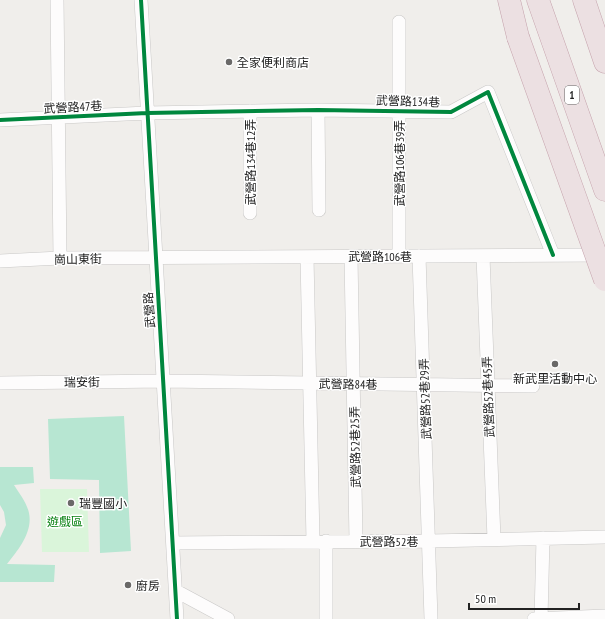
<svg xmlns="http://www.w3.org/2000/svg" width="605" height="619" font-family="'PT Sans Narrow','Noto Sans TC',sans-serif">
<style>
.park{fill:#daf5da}
.pitch{fill:#b7e6d2}
.lines{fill:none;stroke-linecap:round;stroke-linejoin:round}
.street-casing{stroke:#c9c8c7;stroke-width:14}
.highway-casing{stroke:#c5a2ac;stroke-width:23}
.street{stroke:#fdfcfc;stroke-width:13}
.highway{stroke:#ece0e2;stroke-width:22}
.highway-bridge-casing{stroke:#c5a2ac;stroke-width:23;stroke-linecap:butt}
.highway-bridge{stroke:#ece0e2;stroke-width:22}
.cycleway-casing{stroke:#fff;stroke-width:6}
.cycleway{stroke:#00873e;stroke-width:4}
.poi-dot{fill:#6a6968;stroke:#fff;stroke-width:1.5}
.labels{text-anchor:middle;dominant-baseline:central;stroke-width:3;stroke-linejoin:round;paint-order:stroke}
.shield{fill:#fff;stroke:#646464;stroke-width:1}
.shield-label{font-size:11px;font-weight:bold;fill:#222}
.poi-label{font-size:12px;fill:#222;stroke:#fff;text-anchor:start}
.street-label{font-size:12px;fill:#222;stroke:#fff}
.park-label{font-size:12px;fill:#0c8416;stroke:#fff}
</style>
<rect width="100%" height="100%" fill="#f0eeeb"/>
<path class="park" d="M 40,489 L 87,489 L 89,552 L 42,552 Z"/>
<path class="pitch" d="M 124,416 L 131,551 L 100,553 L 99,480 L 50,479 L 48,419 Z
M 0,467 L 33,467 L 34,483 L 14,485 C 19,493 27,503 29,513 C 33,532 18,550 7,564 L 55,565 L 54,582 L 0,582 L 0,538 L 6,525 L 4,512 L 0,505 Z"/>
<g class="lines">
<g class="street-casing">
<path id="street" d="M 57,0 L 60,258
M 141,0 L 177,619
M 399,22 L 399,256
M 318,110 L 319,210
M 0,120 L 147,113 L 318,110 L 451,112 L 488,92 L 553,255
M 250,213 L 250,111
M 419,256 L 431,619
M 483,256 L 494,539
M 307,257 L 313,541
M 351,257 L 356,541
M 0,261 L 60,258 L 602,255
M 0,383 L 164,381 L 533,386
M 326,541 L 326,619
M 173,543 L 430,541 L 605,537
M 176,591 L 228,619
M 534,619 L 605,616
M 541,619 L 543,538"/>
</g>
<g class="highway-casing">
<path id="highway" d="M 509,0 L 518,37
M 538,0 L 605,190
M 584,0 L 605,62"/>
</g>
<use href="#street" class="street"/>
<use href="#highway" class="highway"/>
<g class="highway-bridge-casing">
<path id="highway-bridge" d="M 518,37 L 605,280"/>
</g>
<use href="#highway-bridge" class="highway-bridge"/>
<g class="cycleway-casing">
<path id="cycleway" d="M 141,0 L 177,619
M 0,120 L 147,113 L 318,110 L 451,112 L 488,92 L 553,255"/>
</g>
<use href="#cycleway" class="cycleway"/>
</g>
<g class="poi-dot">
<circle cx="229" cy="62" r="4"/>
<circle cx="555" cy="364" r="4"/>
<circle cx="71" cy="503" r="4"/>
<circle cx="128" cy="585" r="4"/>
</g>
<g class="labels">
<rect class="shield" x="565" y="86" width="14" height="18" rx="3"/>
<g class="shield-label">
<text x="572" y="95">1</text>
</g>
<g class="poi-label">
<text x="237" y="62">全家便利商店</text>
<text x="555" y="378" text-anchor="middle">新武里活動中心</text>
<text x="79" y="503">瑞豐國小</text>
<text x="136" y="585">廚房</text>
</g>
<g class="street-label">
<text transform="translate(408 101) rotate(2)">武營路134巷</text>
<text transform="translate(73 107) rotate(-3)">武營路47巷</text>
<text transform="translate(250 162) rotate(-90)">武營路134巷12弄</text>
<text transform="translate(399 163) rotate(-90)">武營路106巷39弄</text>
<text x="380" y="256">武營路106巷</text>
<text transform="translate(78 259) rotate(-1)">崗山東街</text>
<text transform="translate(149 310) rotate(-94)">武營路</text>
<text transform="translate(82 382) rotate(-1)">瑞安街</text>
<text transform="translate(348 384) rotate(1)">武營路84巷</text>
<text transform="translate(488 397) rotate(-92)">武營路52巷45弄</text>
<text transform="translate(425 399) rotate(-92)">武營路52巷29弄</text>
<text transform="translate(355 447) rotate(-91)">武營路52巷25弄</text>
<text x="389" y="541">武營路52巷</text>
</g>
<g class="park-label">
<text x="65" y="521">遊戲區</text>
</g>
</g>
<path d="M469 603v6h110v-6" fill="none" stroke="#222222" stroke-width="2"/>
<text x="475" y="603" font-size="12" fill="#222222" stroke="#ffffff" stroke-width="3" paint-order="stroke">50 m</text>
</svg>
